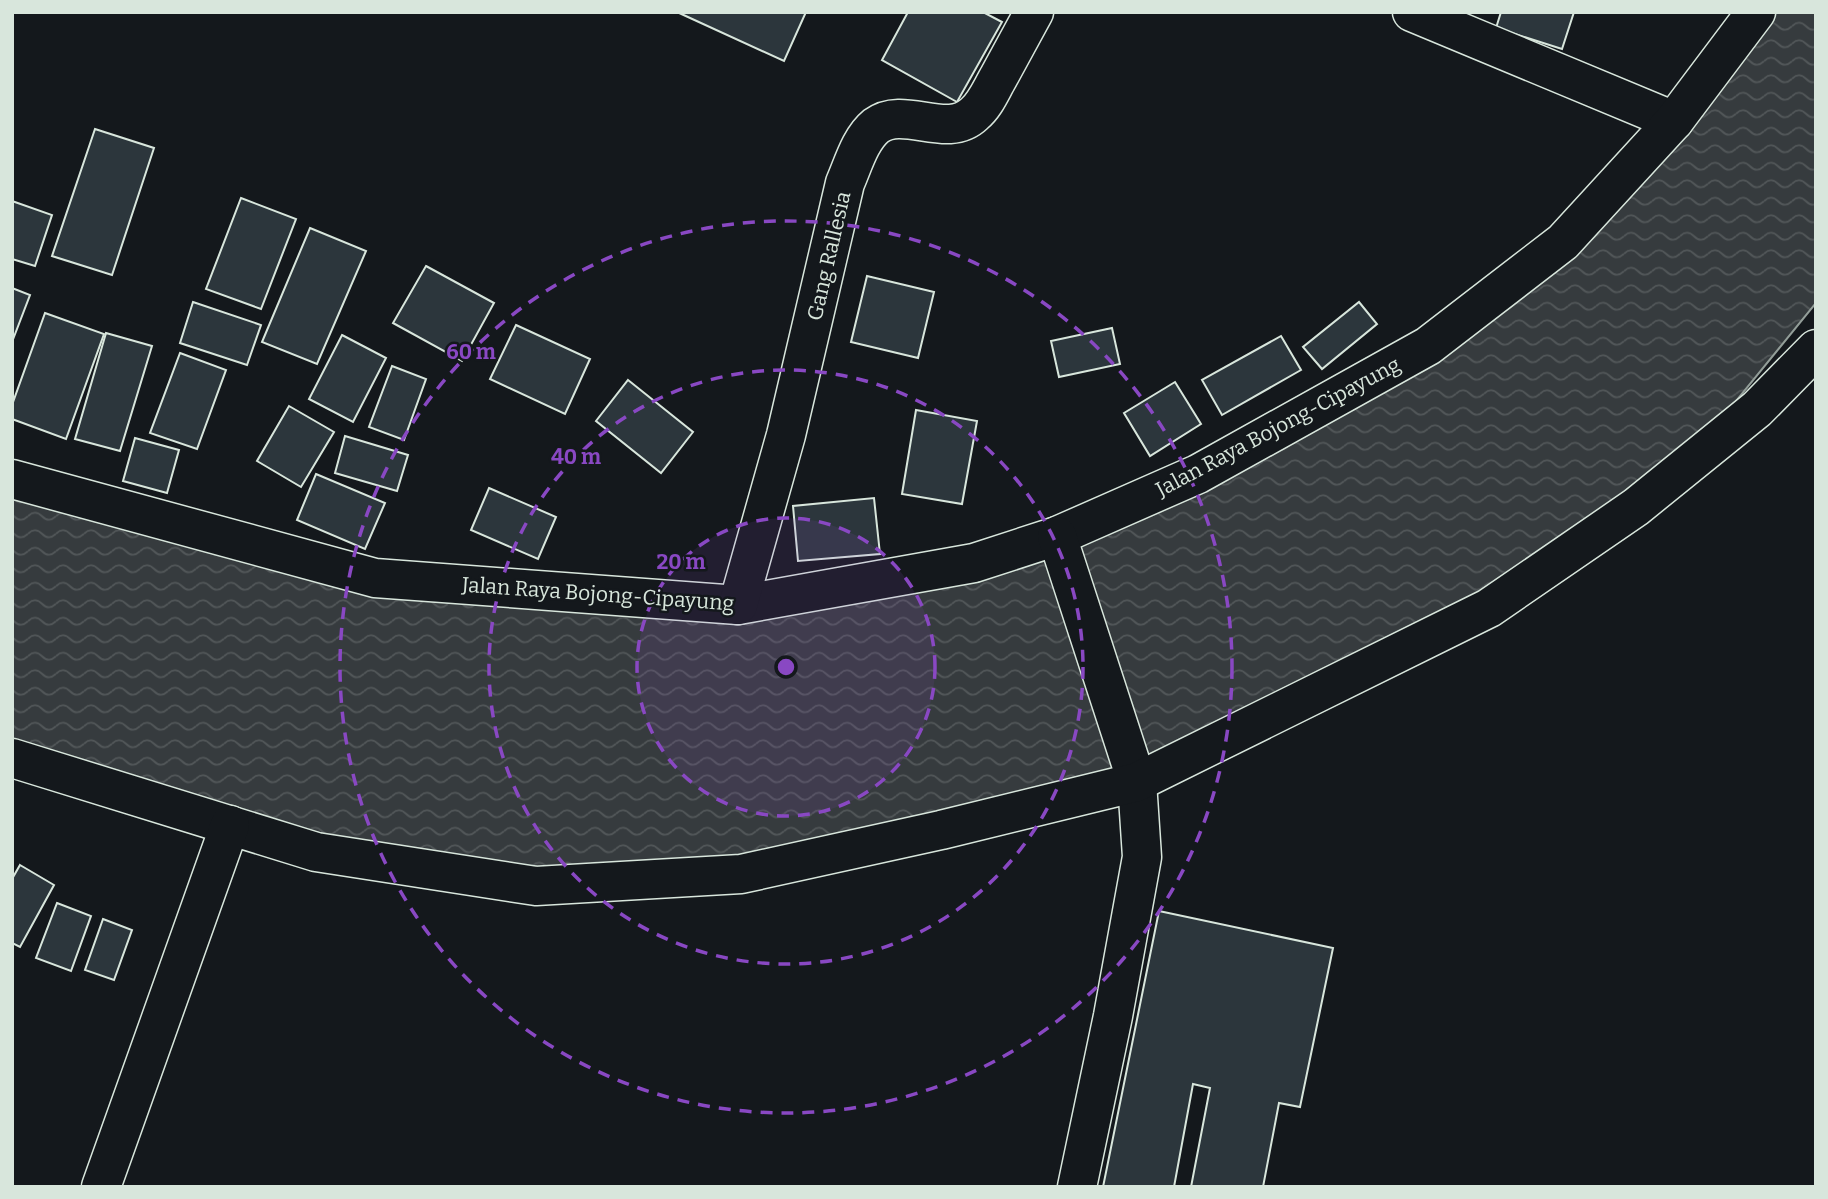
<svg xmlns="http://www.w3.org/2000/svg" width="1828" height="1199" font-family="Bitter,serif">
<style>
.water{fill:url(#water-waves);stroke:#939e99;stroke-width:2}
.building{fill:#2c363c;stroke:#d8e6dc;stroke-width:2}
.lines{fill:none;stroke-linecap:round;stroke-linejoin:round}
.minor-casing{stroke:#d8e6dc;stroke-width:41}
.minor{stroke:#14181c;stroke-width:38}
.ring{fill:none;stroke:#8948c3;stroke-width:3.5;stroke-dasharray:12 9}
.labels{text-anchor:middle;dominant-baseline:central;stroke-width:5;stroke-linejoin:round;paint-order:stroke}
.street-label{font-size:21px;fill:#d8e6dc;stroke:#14181c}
.centre{fill:#8948c3;stroke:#14181c;stroke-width:3.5}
.ring-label{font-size:21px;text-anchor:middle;font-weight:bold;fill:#8948c3;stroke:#14181c;stroke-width:5;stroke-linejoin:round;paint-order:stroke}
</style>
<defs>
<pattern id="water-waves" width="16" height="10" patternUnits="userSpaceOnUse" patternTransform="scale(1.75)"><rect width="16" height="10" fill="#363b3e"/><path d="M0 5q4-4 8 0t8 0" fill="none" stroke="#525759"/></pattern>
</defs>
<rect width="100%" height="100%" fill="#14181c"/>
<!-- water -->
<path class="water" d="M1756 12H1816V303L1697 449 1434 629 1137 782 941 830 536 886 12 758V479L375 578 738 605 974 563 1198 474 1563 242Z"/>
<!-- building -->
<g class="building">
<path d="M677 12H806L784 61Z"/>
<path d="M908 12H983L1002 22 957 102 882 60Z"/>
<path d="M1501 12H1574L1562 49 1496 28Z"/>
<path d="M95 129 154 148 112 275 52 256Z"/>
<path d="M241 198 296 219 261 309 206 289Z"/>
<path d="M12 201 52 215 35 266 12 259Z"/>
<path d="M310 228 366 251 317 364 262 342Z"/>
<path d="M426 266 494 303 462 361 393 323Z"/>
<path d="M867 276 934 292 918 358 851 342Z"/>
<path d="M12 288 30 295 12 342Z"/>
<path d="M193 302 261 325 247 365 180 343Z"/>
<path d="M1359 302 1377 324 1322 369 1303 347Z"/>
<path d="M45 313 104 334 66 439 12 419V405Z"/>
<path d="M516 325 590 359 565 414 490 379Z"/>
<path d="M1112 328 1120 364 1059 377 1051 341Z"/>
<path d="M106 333 152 346 120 451 75 439Z"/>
<path d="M342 335 386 358 353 422 309 399Z"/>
<path d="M1281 336 1301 370 1222 415 1202 380Z"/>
<path d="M180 353 226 370 197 449 150 433Z"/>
<path d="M392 366 426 379 404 440 369 427Z"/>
<path d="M628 380 693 432 661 473 596 421Z"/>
<path d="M1175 382 1201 424 1150 456 1124 413Z"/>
<path d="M289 406 334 432 301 487 257 461Z"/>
<path d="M916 410 977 421 962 504 902 494Z"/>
<path d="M345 436 408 455 397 491 335 473Z"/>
<path d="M135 438 179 450 167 493 123 481Z"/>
<path d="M316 474 385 503 365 549 297 520Z"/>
<path d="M489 488 556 517 538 559 471 530Z"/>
<path d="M874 498 880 554 798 561 793 506Z"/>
<path d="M20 865 54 885 20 947 12 943V879Z"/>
<path d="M57 903 91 916 71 971 36 958Z"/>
<path d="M1159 911 1333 948 1300 1107 1279 1103 1263 1187H1191L1210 1088 1193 1084 1174 1187H1103Z"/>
<path d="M103 919 132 930 114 980 85 970Z"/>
</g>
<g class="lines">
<defs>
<g id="minor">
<path d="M1412 12 1674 121"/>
<path d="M12 479 375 578 738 605 974 563 1057 536 1198 474 1428 346 1563 242 1674 121 1756 12"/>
<path d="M1057 536 1137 782 1142 857 1113 1016 1077 1187"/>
<path d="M738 605 786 435 845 183C853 165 860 139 876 126 904 105 947 140 974 114 985 105 991 90 998 78 1010 56 1022 34 1034 12"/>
<path d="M12 758 316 852 536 886 741 874 941 830 1137 782 1489 608 1636 507 1757 409 1816 349"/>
<path d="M101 1187 230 825"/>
</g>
</defs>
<!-- minor casing -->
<use href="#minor" class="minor-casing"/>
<!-- minor -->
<use href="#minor" class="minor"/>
</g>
<!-- distance rings -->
<circle cx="786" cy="667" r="149" fill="#8948c3" fill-opacity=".12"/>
<g class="ring">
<circle cx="786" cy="667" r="149"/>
<circle cx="786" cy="667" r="297"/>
<circle cx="786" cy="667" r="446"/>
</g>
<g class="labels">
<!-- street labels -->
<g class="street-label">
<text transform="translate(829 256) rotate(-77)">Gang Rallesia</text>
<text transform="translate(1278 427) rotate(-28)">Jalan Raya Bojong-Cipayung</text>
<text transform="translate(598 594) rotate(4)">Jalan Raya Bojong-Cipayung</text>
</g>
</g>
<circle cx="786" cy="667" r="10" class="centre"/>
<g class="ring-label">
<text x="471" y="359">60 m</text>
<text x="576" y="464">40 m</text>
<text x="681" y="569">20 m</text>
</g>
<!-- border -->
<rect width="1828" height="1199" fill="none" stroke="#d8e6dc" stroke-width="28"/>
</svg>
